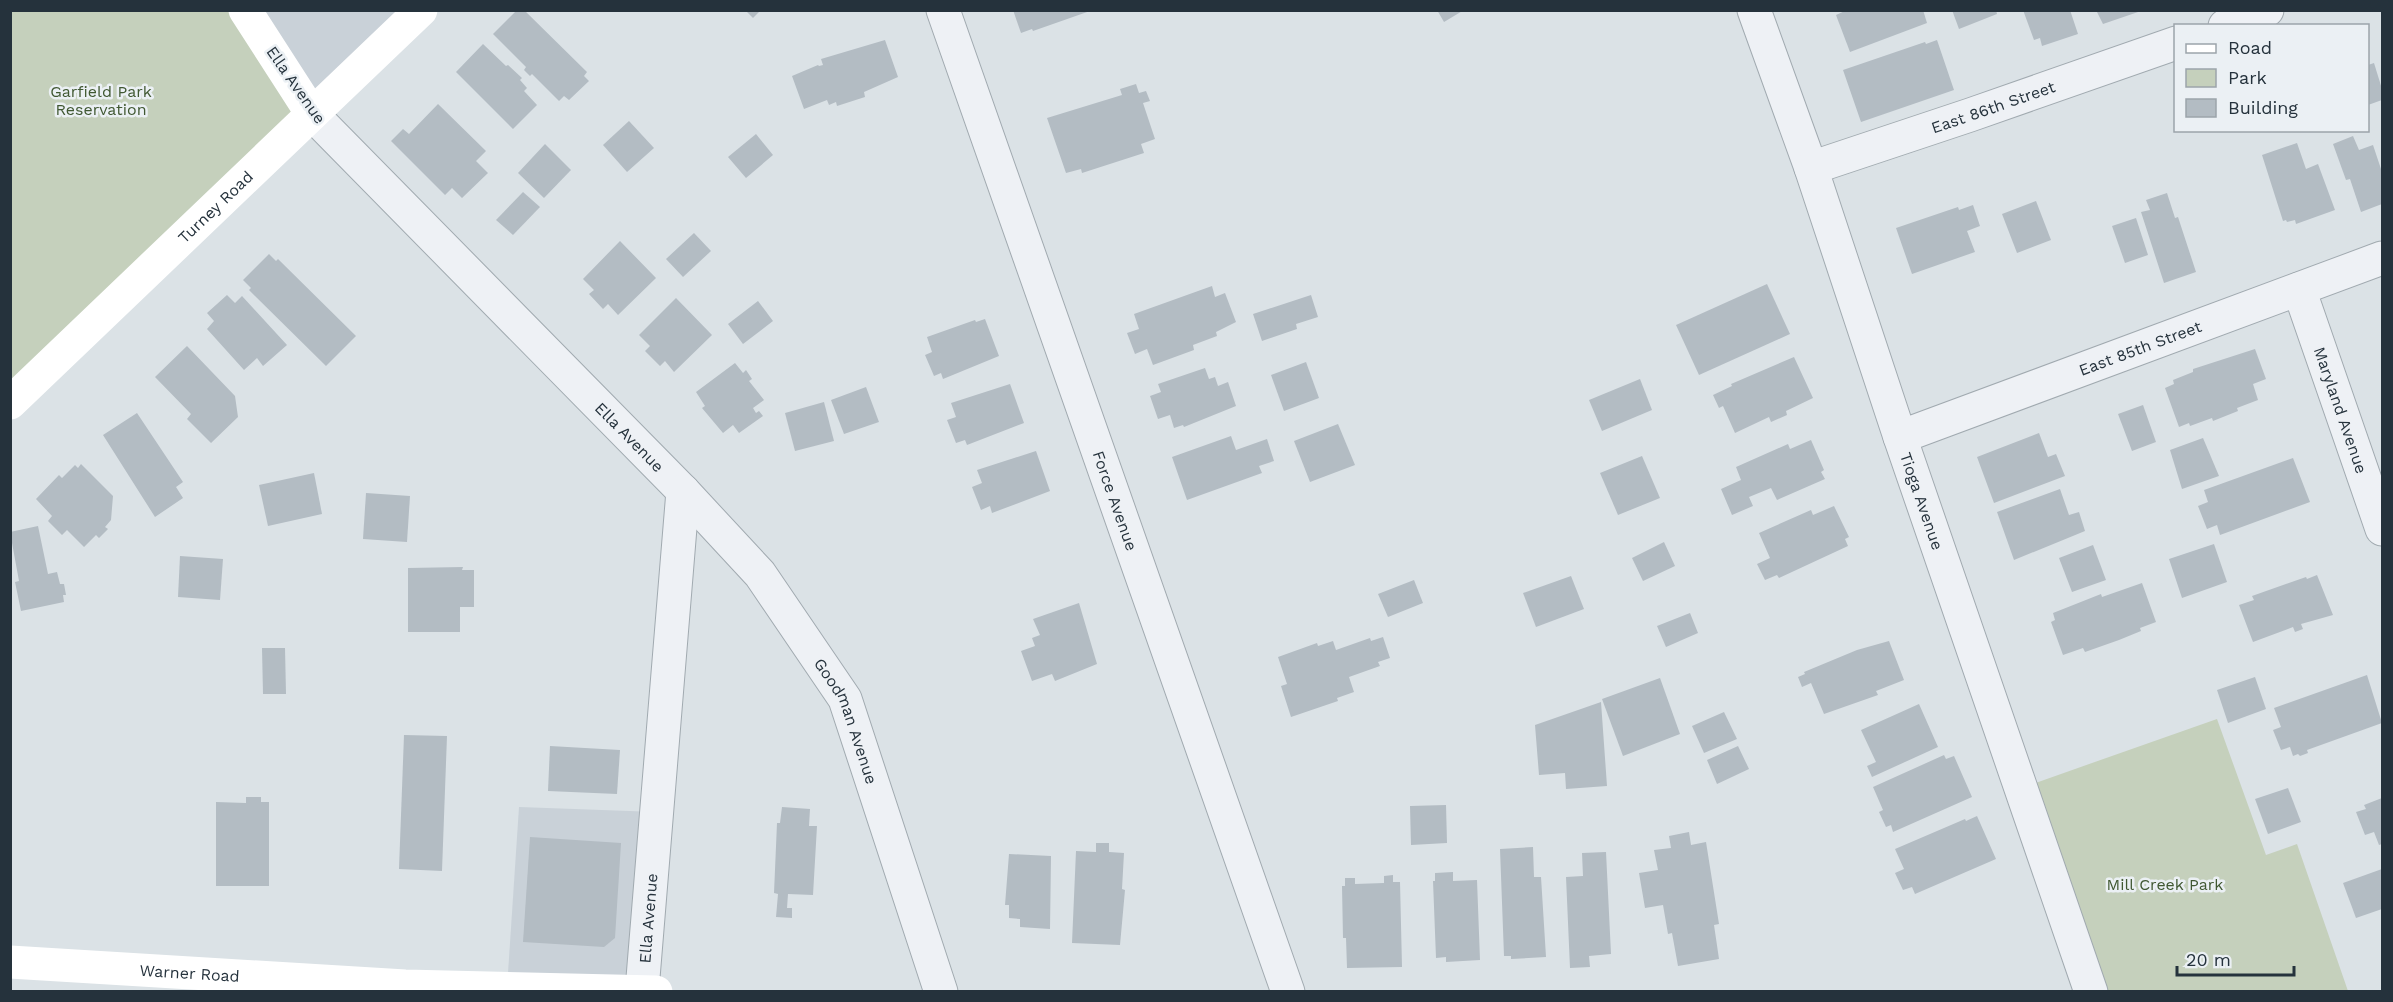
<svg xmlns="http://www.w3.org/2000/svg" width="2393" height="1002" font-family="'Work Sans',sans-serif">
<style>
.built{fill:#c9d1d8}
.green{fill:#c5d0bc}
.building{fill:#b3bcc3}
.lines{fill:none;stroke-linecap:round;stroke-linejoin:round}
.street-casing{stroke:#a1aab0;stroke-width:35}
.street{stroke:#eef1f5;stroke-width:33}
.secondary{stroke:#fff;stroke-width:33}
.labels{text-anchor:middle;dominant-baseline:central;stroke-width:5;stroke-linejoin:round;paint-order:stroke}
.street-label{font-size:16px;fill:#25323c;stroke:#ebf0f4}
.park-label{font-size:16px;fill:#405832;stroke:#ebf0f4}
</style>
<rect width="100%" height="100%" fill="#dbe2e6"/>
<!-- built -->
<g class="built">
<path d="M245 11H421L312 114Z"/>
<path d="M519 807 657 812 642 990 507 988Z"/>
</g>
<!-- green -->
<g class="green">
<path d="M11 11H245L312 114 11 403Z"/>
<path d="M2217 719 2266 855 2297 844 2348 991H2091L2021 788Z"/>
</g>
<!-- building -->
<g class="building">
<path d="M517 10H524L587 72 584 76 589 81 569 100 564 96 559 101 532 74 530 76 524 70 526 67 493 34Z"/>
<path d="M745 10H761L753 18Z"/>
<path d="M1013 10H1090V11L1033 31 1032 29 1021 33Z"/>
<path d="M1437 10H1464L1444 22Z"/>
<path d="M1847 10H1923L1927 23 1850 52 1836 15Z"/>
<path d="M1952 10H1996L1997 14 1959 29Z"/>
<path d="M2023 10H2070L2078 34 2042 46 2040 38 2034 40Z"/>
<path d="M2096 10H2141V11L2103 24Z"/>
<path d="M885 40 898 77 864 92 865 97 837 106 836 102 829 105 827 100 804 109 792 76 818 65 819 66 823 65 821 59Z"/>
<path d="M1937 40 1954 90 1861 122 1843 70 1925 42 1926 44Z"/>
<path d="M483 44 506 66 508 65 522 78 520 80 527 88 524 91 537 105 513 129 456 72Z"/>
<path d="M2374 63 2382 89V100L2368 105V65Z"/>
<path d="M1136 84 1139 93 1146 91 1150 101 1143 103 1155 139 1141 144 1144 153 1082 173 1081 169 1066 173 1047 118 1122 95 1120 89Z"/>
<path d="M438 104 486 151 476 161 488 173 462 198 452 188 445 195 391 141 403 129 409 134Z"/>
<path d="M629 121 654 148 627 172 603 145Z"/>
<path d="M756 134 773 155 746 178 728 157Z"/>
<path d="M2353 136 2359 150 2373 145 2382 172V204L2361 212 2350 179 2346 180 2333 144Z"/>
<path d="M2297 143 2306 169 2318 164 2335 210 2296 224 2295 220 2287 222 2286 220 2283 221 2262 155Z"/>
<path d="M545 144 571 170 544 198 518 173Z"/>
<path d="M523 192 540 207 513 235 496 220Z"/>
<path d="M2167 193 2175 218 2178 217 2196 272 2164 283 2141 212 2150 210 2146 200Z"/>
<path d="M2036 201 2051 240 2017 253 2002 214Z"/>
<path d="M1973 205 1980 226 1967 231 1975 252 1912 274 1896 228 1958 207 1959 210Z"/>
<path d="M2136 218 2148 255 2125 263 2112 226Z"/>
<path d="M694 233 711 251 683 277 666 259Z"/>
<path d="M620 241 656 278 618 315 608 304 603 309 589 294 594 290 583 279Z"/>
<path d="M269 254 276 261 278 259 356 336 326 366 249 290 251 288 243 280Z"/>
<path d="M1767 284 1790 334 1699 375 1676 325Z"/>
<path d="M1212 286 1215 297 1225 293 1236 322 1216 332 1217 336 1193 345 1194 350 1153 365 1147 349 1135 354 1127 333 1139 329 1134 314Z"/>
<path d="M227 295 235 303 242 296 287 345 263 366 257 358 244 370 207 329 214 321 207 313Z"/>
<path d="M1311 295 1318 317 1296 324 1297 329 1262 341 1253 314Z"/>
<path d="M676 298 712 335 674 372 665 361 660 366 645 351 650 346 639 335Z"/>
<path d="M758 301 773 321 743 344 728 324Z"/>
<path d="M985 319 999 356 943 379 941 373 934 376 925 355 932 352 927 337 975 320 976 322Z"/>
<path d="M187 346 235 396 238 417 211 443 187 419 191 414 155 377Z"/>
<path d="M2255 349 2266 379 2253 384 2258 400 2237 408 2238 411 2213 421 2212 418 2190 426 2189 423 2179 427 2165 388 2174 384 2173 380 2193 372V369Z"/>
<path d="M1794 357 1813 398 1786 411 1787 415 1771 422 1769 417 1735 433 1723 406 1719 408 1713 395 1732 386 1731 384Z"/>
<path d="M1306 362 1319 398 1284 411 1271 375Z"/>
<path d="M735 363 743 373 746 370 752 379 749 381 764 400 753 408 756 413 759 411 763 416 739 433 733 425 723 433 702 408 705 406 696 392Z"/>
<path d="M1205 368 1209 379 1215 377 1218 386 1228 382 1236 406 1184 427 1183 425 1174 428 1170 415 1158 419 1150 396 1161 392 1158 384Z"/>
<path d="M1640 379 1652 410 1602 431 1589 400Z"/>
<path d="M1010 384 1024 423 967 445 965 440 956 443 947 420 956 417 951 403Z"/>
<path d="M866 387 879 422 844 434 831 400Z"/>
<path d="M824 402 834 441 795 451 785 413Z"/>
<path d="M2143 405 2156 442 2132 451 2118 414Z"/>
<path d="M137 413 183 482 176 487 183 498 155 517 103 435Z"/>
<path d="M1338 424 1355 465 1310 482 1294 441Z"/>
<path d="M2039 433 2048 457 2056 454 2065 476 1994 503 1977 457Z"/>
<path d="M1231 436 1236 450 1267 439 1274 461 1259 466 1262 473 1187 500 1172 457Z"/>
<path d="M2203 438 2219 476 2182 489 2170 450Z"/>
<path d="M1811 440 1824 470 1821 472 1825 479 1777 500 1771 488 1749 497 1753 506 1732 515 1721 489 1741 480 1736 467 1788 444 1790 449Z"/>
<path d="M1036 451 1050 491 992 513 990 506 981 510 972 487 982 483 977 470Z"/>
<path d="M1642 456 1660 498 1618 515 1600 473Z"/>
<path d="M2293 458 2310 502 2220 535 2217 525 2207 529 2198 506 2208 502 2204 490Z"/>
<path d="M81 464 113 496 111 520 105 527 108 529 99 538 96 535 84 547 67 530 62 535 48 521 52 516 36 499 59 475 62 478 75 465 78 468Z"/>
<path d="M314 473 322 514 268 526 259 485Z"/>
<path d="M2060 489 2069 515 2079 512 2085 531 2014 560 1997 512Z"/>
<path d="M366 493 410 496 407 542 363 539Z"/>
<path d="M1834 506 1849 537 1845 539 1848 546 1779 578 1777 575 1765 580 1757 564 1770 558 1759 533 1811 510 1813 515Z"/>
<path d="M38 526 48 574 57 572 60 584H64L66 595H63L64 602 21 611 15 582 19 581 10 532Z"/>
<path d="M1664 542 1675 566 1643 581 1632 558Z"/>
<path d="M2214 544 2227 582 2182 598 2169 559Z"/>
<path d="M2093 545 2106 580 2072 592 2059 558Z"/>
<path d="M180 556 223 559 220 600 178 597Z"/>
<path d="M463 567 462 570H474V607H460V632H408V568Z"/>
<path d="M2317 575 2333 615 2301 624 2303 629 2295 632 2293 627 2253 642 2239 605 2254 600 2252 596 2306 577 2307 579Z"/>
<path d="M1571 576 1584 609 1536 627 1523 593Z"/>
<path d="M1414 580 1423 603 1388 617 1378 594Z"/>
<path d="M2142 583 2156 622 2140 628 2141 631 2119 640 2085 652 2083 648 2063 655 2051 622 2055 620 2053 613 2101 594 2102 597Z"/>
<path d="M1079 603 1097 664 1055 681 1052 674 1032 681 1021 651 1035 646 1032 638 1040 635 1033 619Z"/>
<path d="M1690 613 1698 633 1666 647 1657 626Z"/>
<path d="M1383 637 1390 658 1378 662 1380 666 1349 677 1354 692 1337 698 1338 701 1291 717 1281 686 1287 684 1278 657 1317 643 1318 646 1333 641 1336 650 1370 638 1371 641Z"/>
<path d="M1889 641 1904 680 1876 691 1878 695 1824 714 1811 683 1802 687 1798 677 1805 674 1804 672 1857 650Z"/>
<path d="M262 648H285L286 694H263Z"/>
<path d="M2367 675 2382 723 2307 750 2308 753 2300 756 2298 754 2293 756 2290 747 2281 750 2273 730 2281 727 2274 708Z"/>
<path d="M2255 677 2266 709 2228 723 2217 690Z"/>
<path d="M1660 678 1680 734 1623 756 1602 699Z"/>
<path d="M1601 702 1607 786 1566 789 1565 773 1539 775 1535 725Z"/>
<path d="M1919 704 1938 747 1872 777 1867 766 1876 762 1861 730Z"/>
<path d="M1724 712 1737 739 1704 753 1692 726Z"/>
<path d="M404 735 447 736 442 871 399 869Z"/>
<path d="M550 746 620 750 617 794 548 791Z"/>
<path d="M1738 746 1749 769 1717 784 1707 760Z"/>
<path d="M1944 755 1946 759 1954 756 1972 797 1893 832 1891 825 1886 827 1879 812 1883 810 1873 787Z"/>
<path d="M2288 788 2301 822 2268 834 2255 799Z"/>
<path d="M246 797H261V802H269V886H216V802L246 803Z"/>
<path d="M2382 798V844L2379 845 2374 832 2365 835 2356 812 2366 809 2364 805Z"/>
<path d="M1446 805 1447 843 1411 845 1410 806Z"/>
<path d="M782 807 810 809 809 826H817L813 895 788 894 787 908H792V918L776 917 778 894 774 893 777 823H780Z"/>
<path d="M1977 816 1996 859 1915 894 1912 887 1903 890 1895 873 1904 869 1895 849 1965 819 1966 821Z"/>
<path d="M1689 832 1691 845 1706 842 1719 924 1714 925 1719 959 1678 966 1672 933 1668 934 1663 905 1645 908 1639 873 1658 870 1654 850 1671 848 1669 836Z"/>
<path d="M530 837 621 843 615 938 604 947 523 942Z"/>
<path d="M1096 843H1109V852L1124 853 1122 889 1125 890 1120 945 1072 943 1076 851 1096 852Z"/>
<path d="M1533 847 1534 877H1541L1546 957 1511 959V956H1504L1500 849Z"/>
<path d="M1606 852 1611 954 1589 956 1590 967 1570 968 1566 877 1583 876 1582 853Z"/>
<path d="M1009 854 1051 856 1050 929 1020 927V919L1009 918V905H1005Z"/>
<path d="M2382 869V909L2356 918 2343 883Z"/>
<path d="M1453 872V881L1477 880 1480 960 1446 962V957L1436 958 1433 881H1435V873Z"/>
<path d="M1393 875V882H1400L1402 967 1347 968 1346 938H1343L1342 886H1345V878H1355V884L1384 883V876Z"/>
</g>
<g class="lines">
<defs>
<g id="street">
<path id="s1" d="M943 10 1288 992"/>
<path id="s2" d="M1754 10 1811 168 1900 437 2091 992"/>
<path d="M2225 26 2267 10"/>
<path id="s3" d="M312 114 683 491 760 574 845 699 941 992"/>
<path id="s4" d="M1811 168 1970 115 2176 43"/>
<path id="s5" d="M2299 289 2382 529"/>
<path id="s6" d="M1900 437 2382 258"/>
<path id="s7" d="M642 990 683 491"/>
</g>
</defs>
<!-- street casing -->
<use href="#street" class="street-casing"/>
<!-- street -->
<use href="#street" class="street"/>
<!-- secondary -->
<g class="secondary">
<path d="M245 10 312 114"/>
<path id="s8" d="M10 403 421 10"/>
<path id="s9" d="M10 962 405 986 656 992"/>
</g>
</g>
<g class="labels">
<!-- street labels -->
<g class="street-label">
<text transform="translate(296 85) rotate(55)">Ella Avenue</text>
<text stroke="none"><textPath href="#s4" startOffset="192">East 86th Street</textPath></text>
<text stroke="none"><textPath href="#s8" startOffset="284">Turney Road</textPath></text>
<text stroke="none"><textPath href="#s6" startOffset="256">East 85th Street</textPath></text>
<text stroke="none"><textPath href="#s5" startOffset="128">Maryland Avenue</textPath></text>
<text stroke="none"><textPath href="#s3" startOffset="453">Ella Avenue</textPath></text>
<text stroke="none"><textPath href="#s1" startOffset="520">Force Avenue</textPath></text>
<text stroke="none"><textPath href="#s2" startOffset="519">Tioga Avenue</textPath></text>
<text stroke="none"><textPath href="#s3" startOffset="814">Goodman Avenue</textPath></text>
<text stroke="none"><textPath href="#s7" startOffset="72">Ella Avenue</textPath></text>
<text stroke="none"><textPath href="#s9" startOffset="180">Warner Road</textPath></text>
</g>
<!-- park labels -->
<g class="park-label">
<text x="101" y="91">Garfield Park<tspan x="101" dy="18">Reservation</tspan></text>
<text x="2165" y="884">Mill Creek Park</text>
</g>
</g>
<!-- border -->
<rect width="2393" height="1002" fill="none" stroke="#25323c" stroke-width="24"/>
<!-- legend -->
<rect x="2174" y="24" width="195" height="108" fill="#ebf0f4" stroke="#9ca4aa" stroke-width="1.5"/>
<rect x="2186" y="44" width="30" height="9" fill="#ffffff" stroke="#9ca4aa" stroke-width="1.5"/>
<text x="2228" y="54" font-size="18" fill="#25323c">Road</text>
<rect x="2186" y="69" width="30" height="18" fill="#c5d0bc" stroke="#9ca4aa" stroke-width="1.5"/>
<text x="2228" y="84" font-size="18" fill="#25323c">Park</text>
<rect x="2186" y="99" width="30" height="18" fill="#b3bcc3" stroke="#9ca4aa" stroke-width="1.5"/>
<text x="2228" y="114" font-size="18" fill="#25323c">Building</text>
<!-- scale -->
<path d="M2177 966v9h117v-9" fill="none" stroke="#25323c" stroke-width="3"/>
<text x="2186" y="966" font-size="18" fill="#25323c" stroke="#ebf0f4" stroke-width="4.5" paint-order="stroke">20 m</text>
</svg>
